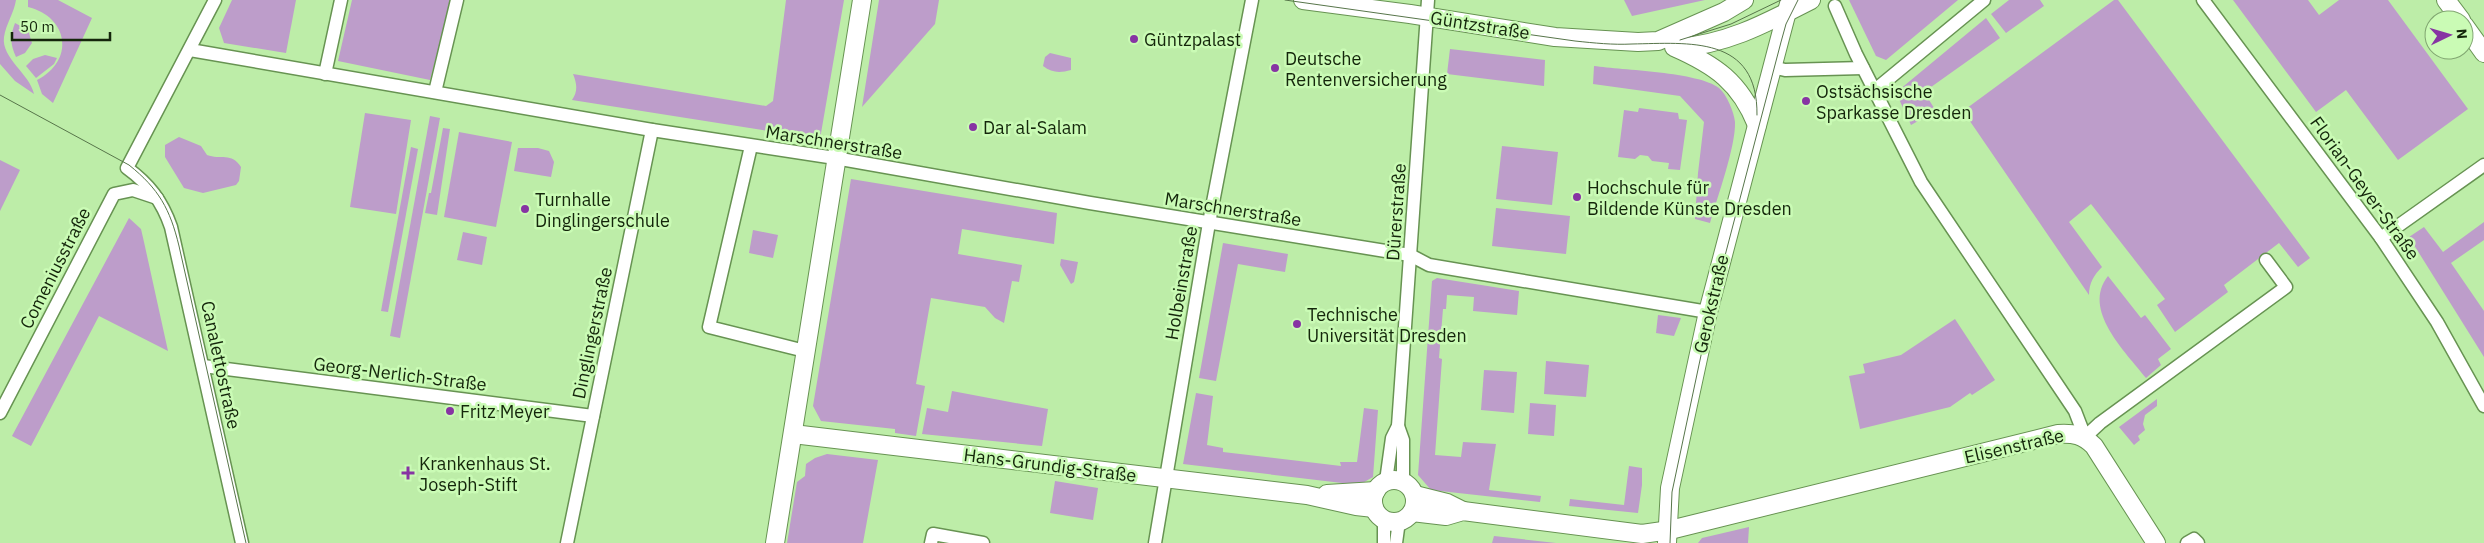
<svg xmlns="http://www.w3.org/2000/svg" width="2484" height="543" font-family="'IBM Plex Sans',sans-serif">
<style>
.green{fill:#bd9dca}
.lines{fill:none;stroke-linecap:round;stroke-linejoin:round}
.street-casing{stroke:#679352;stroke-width:15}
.secondary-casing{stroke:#679352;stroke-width:20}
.street{stroke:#fff;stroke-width:12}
.secondary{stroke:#fff;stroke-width:18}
.tram{stroke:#57754a;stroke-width:1}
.poi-dot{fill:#8734a3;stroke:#cafbb5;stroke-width:2}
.labels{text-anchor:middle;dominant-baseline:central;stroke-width:5;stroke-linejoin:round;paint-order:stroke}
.street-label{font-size:18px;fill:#14260b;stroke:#cafbb5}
.poi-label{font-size:18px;fill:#14260b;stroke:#cafbb5;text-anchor:start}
</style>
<rect width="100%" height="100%" fill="#bdeda8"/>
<!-- green -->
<g class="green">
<path d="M0 0H16C14 13 6 24 4 37 1 58 30 74 34 94L15 81 0 64Z"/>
<path d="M28 0H58L92 18 53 103 42 94 37 80C75 61 69 17 28 7Z"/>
<path d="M232 0H296L286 53 224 43 219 28Z"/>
<path d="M352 0H451L430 80 338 61Z"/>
<path d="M786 0H844L820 139 572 100C578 91 577 84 573 74L766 106 773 101Z"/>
<path d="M879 0H939L935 24 862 107Z"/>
<path d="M1624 0H1705L1632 16Z"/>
<path d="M1849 0H1958L1886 60 1876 56Z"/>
<path d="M2009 0H2040L2044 6 2006 33 1991 14Z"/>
<path d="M2114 0H2118L2310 258 2298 267 2279 243 2224 285 2228 292 2175 332 2157 305 2165 299 2091 204 2069 222 2102 267C2094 275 2089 283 2089 295L1963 111Z"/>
<path d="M2233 0H2308L2319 15 2339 0H2388L2468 109 2398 160 2346 90 2316 112Z"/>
<path d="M1986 18 2000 38 1924 92 1936 111 1911 125 1898 97 1899 90Z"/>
<path d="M15 23 28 30 32 43 25 53 16 57C10 44 10 36 15 23Z"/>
<path d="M1450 49 1545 60 1544 86 1447 74Z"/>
<path d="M1050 53 1071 58V70C1060 73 1052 73 1043 66L1045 57Z"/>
<path d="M45 55 57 58 54 64 36 78 26 66 33 59Z"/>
<path d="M1594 66C1622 70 1699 72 1719 88 1727 95 1734 112 1735 122 1736 146 1717 198 1710 223L1695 219 1698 173 1704 122 1680 96 1593 84Z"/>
<path d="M1639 108 1678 113 1679 119 1687 120 1680 170 1668 169 1669 163 1652 161 1648 156 1640 155 1635 159 1618 157 1624 110 1638 112Z"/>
<path d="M365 113 411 120 396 214 350 207Z"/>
<path d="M430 116 440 118 400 338 390 336Z"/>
<path d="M443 128 450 129 437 215 425 213 429 193H431Z"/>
<path d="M459 132 512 142 496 227 444 217Z"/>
<path d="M179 137 201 146 207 155C220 160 232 152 241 167L239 181 236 185 203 193 184 188 165 157V145Z"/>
<path d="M1502 146 1558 152 1552 205 1496 199Z"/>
<path d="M411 147 418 149 388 312 381 311Z"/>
<path d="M518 148H538L549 151 554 162 551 177 514 171Z"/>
<path d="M0 160 20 170 0 211Z"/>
<path d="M851 179 1057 213 1054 244 962 229 958 254 1022 265 1019 282 1012 281 1004 323 995 318 985 307 931 298 916 384 925 386 916 436 895 433V429L821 421 813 406Z"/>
<path d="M1496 208 1570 216 1566 254 1492 246Z"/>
<path d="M129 218 141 229 144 242 168 351 99 316 31 446 12 436Z"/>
<path d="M2484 222V240L2451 263 2484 311V357L2409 237 2424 227 2443 252Z"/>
<path d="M753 230 778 235 773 258 749 253Z"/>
<path d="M463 232 487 237 482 265 457 260Z"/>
<path d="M1223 243 1288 254 1285 272 1238 264 1216 381 1199 378Z"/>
<path d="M1061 259 1078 262 1074 282 1071 284 1060 265Z"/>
<path d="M2108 276 2141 318 2145 315 2171 349 2158 359 2161 365 2146 378C2126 352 2081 310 2108 276Z"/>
<path d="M1437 278 1519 291 1517 315 1473 311 1474 297 1447 295 1446 309H1443L1439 358 1442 359 1435 455 1461 457 1463 442 1496 444 1489 490 1541 496 1540 502 1431 490 1418 475 1432 281Z"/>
<path d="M1658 315 1681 318 1674 336 1656 333Z"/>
<path d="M1955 319 1995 380 1972 395 1970 393 1950 407 1860 429 1849 376 1865 373 1863 364 1901 355Z"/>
<path d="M1546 361 1589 365 1586 397 1544 394Z"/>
<path d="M1484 370 1517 372 1514 413 1481 410Z"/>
<path d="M952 391 1048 409 1042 446 922 434 927 408 948 412Z"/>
<path d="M1196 393 1213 396 1207 445 1223 448V452L1341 466 1340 462H1357L1364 408 1378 410 1373 477 1359 485 1183 464Z"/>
<path d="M2157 399V406L2145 415 2143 424 2145 430 2138 436 2140 440 2134 445 2119 427Z"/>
<path d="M1530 403 1556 405 1554 436 1528 434Z"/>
<path d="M827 454 878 460 863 543H787L797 482 805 476 806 464 815 458Z"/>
<path d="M1629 466 1642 468V485L1638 513 1569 506 1570 499 1624 505Z"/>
<path d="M1055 481 1098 488 1093 520 1050 513Z"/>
<path d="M1749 527 1748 543H1698L1702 538Z"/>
<path d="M1494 536 1556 543H1492Z"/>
</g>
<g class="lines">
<defs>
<g id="street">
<path d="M215 0 127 168C149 184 162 201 171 227L242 543"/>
<path d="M2203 0 2381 238 2437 322 2484 406"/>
<path d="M1835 6 1856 54 1921 182 2075 411 2085 437 2100 423 2286 287 2266 260"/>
<path d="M190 50 652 130 835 158 1090 203 1410 255 1429 265 1708 312"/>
<path d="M1772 67 1785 70 1863 68"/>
<path d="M325 74 341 0"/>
<path d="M1875 90 1984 0"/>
<path d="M435 92 457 0"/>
<path d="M751 146 709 327 805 351"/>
<path d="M2381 238 2484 165"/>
<path d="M203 366 593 416"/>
<path d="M0 413 114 194 133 190 157 198"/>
<path d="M1398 426 1403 440V481"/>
<path d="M1386 481 1392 438 1398 426 1428 0"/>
<path d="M567 543 652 130"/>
<path d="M931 543 933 534 983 543"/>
<path d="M1155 543 1209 223 1252 0"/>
<path d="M1384 543V519"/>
<path d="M1396 543 1399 521"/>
<path d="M2187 543 2194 539 2198 543"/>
</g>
<g id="secondary">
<path d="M1303 0 1410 14 1555 37 1638 42 1658 41 1724 12 1744 0"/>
<path d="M2446 0 2461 20"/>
<path d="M2464 25 2484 53"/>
<path d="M1674 47C1715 65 1740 82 1757 125"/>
<path d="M1677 48C1728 44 1766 23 1811 0"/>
<path d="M793 434 1307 495 1356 506 1374 508"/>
<circle cx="1394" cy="501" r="21"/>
<path d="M1327 494 1376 491"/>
<path d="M1415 495 1447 503 1463 511"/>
<path d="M1412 512 1446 516 1463 511 1642 534 1670 530 2058 434C2074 433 2083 435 2094 446L2156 543"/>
<path d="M775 543 862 0"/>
<path d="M1667 543 1670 488 1708 312 1790 0"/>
</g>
</defs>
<!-- street casing -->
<use href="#street" class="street-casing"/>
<!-- secondary casing -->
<use href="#secondary" class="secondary-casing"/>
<!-- street -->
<use href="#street" class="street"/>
<!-- secondary -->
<use href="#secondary" class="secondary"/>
<!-- tram -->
<g class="tram">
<path d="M1285 0 1575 41C1594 43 1613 45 1632 44 1689 43 1758 35 1757 115"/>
<path d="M1680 40 1731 24 1781 0"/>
<path d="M0 95 129 165C159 189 170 209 179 246L246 543"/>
<path d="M1670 543 1672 492 1710 313 1781 42 1786 24 1798 0"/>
</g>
</g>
<!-- markers -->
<g class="poi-dot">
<circle cx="1134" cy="39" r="5"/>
<circle cx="1275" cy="68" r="5"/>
<circle cx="1806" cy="101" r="5"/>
<circle cx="973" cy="127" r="5"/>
<circle cx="1577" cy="197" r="5"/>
<circle cx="525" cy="209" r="5"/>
<circle cx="1297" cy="324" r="5"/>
<circle cx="450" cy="411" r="5"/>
<path d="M405.5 465.5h5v5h5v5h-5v5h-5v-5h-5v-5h5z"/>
</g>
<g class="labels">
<!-- street labels -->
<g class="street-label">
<text transform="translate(1480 25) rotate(9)">Güntzstraße</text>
<text transform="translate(834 142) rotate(9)">Marschnerstraße</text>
<text transform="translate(2365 188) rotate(54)">Florian-Geyer-Straße</text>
<text transform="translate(1233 209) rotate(9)">Marschnerstraße</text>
<text transform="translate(1396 212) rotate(-86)">Dürerstraße</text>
<text transform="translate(55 268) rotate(-63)">Comeniusstraße</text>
<text transform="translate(1181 283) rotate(-80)">Holbeinstraße</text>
<text transform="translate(1711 304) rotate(-77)">Gerokstraße</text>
<text transform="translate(592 333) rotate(-78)">Dinglingerstraße</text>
<text transform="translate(221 365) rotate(78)">Canalettostraße</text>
<text transform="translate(400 374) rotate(7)">Georg-Nerlich-Straße</text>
<text transform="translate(2014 446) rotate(-13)">Elisenstraße</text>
<text transform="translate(1050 465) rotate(7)">Hans-Grundig-Straße</text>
</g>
<!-- poi labels -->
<g class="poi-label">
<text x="1144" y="39">Güntzpalast</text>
<text x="1285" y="58">Deutsche<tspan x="1285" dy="21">Rentenversicherung</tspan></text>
<text x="1816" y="91">Ostsächsische<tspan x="1816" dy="21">Sparkasse Dresden</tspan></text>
<text x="983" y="127">Dar al-Salam</text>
<text x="1587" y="187">Hochschule für<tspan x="1587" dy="21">Bildende Künste Dresden</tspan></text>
<text x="535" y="199">Turnhalle<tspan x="535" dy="21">Dinglingerschule</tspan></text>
<text x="1307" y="314">Technische<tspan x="1307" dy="21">Universität Dresden</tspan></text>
<text x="460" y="411">Fritz Meyer</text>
<text x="419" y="463">Krankenhaus St.<tspan x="419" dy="21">Joseph-Stift</tspan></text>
</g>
</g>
<!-- north arrow -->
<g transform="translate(2449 35) rotate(85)"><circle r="24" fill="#cafbb5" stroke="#81a671"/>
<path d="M0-4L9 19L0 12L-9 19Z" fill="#8734a3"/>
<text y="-8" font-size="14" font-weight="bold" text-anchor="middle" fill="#14260b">N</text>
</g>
<!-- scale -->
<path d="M12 32v8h98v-8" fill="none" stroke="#14260b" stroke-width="2.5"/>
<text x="20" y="32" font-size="15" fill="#14260b" stroke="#cafbb5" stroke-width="4" paint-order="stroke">50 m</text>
</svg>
